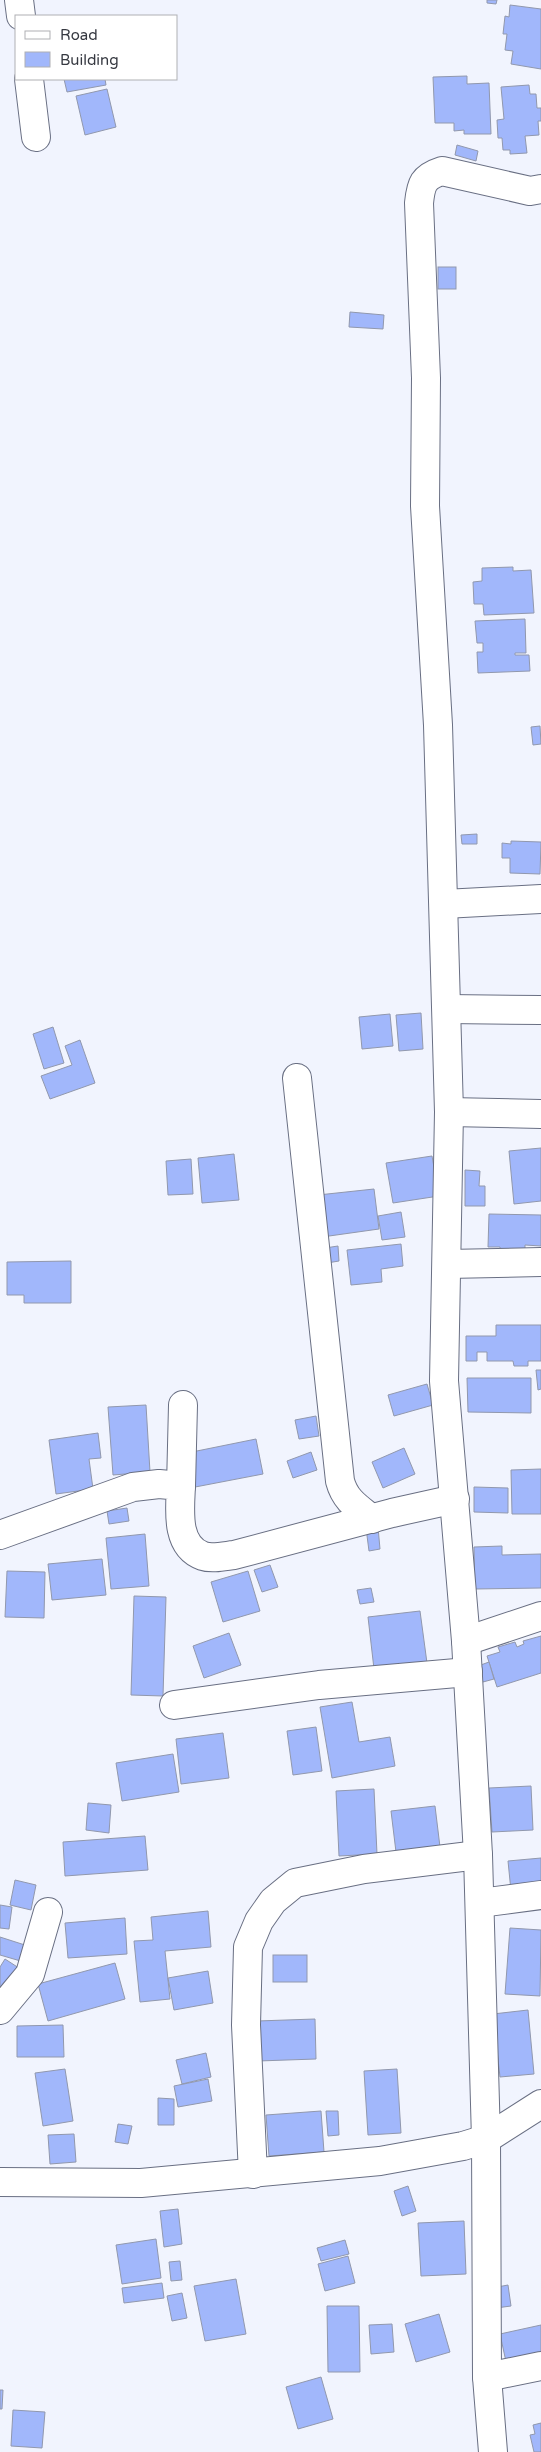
<svg xmlns="http://www.w3.org/2000/svg" width="541" height="2452" font-family="'Varela Round',sans-serif">
<style>
.building{fill:#a1b7fb;stroke:#9198ad}
.lines{fill:none;stroke-linecap:round;stroke-linejoin:round}
.minor-casing{stroke:#696f83;stroke-width:30}
.minor{stroke:#fff;stroke-width:28}
</style>
<rect width="100%" height="100%" fill="#f1f4fe"/>
<!-- building -->
<g class="building">
<path d="M487 0H497L496 4 487 3Z"/>
<path d="M510 5 541 9V69L511 64 513 51 505 50 507 34H503L505 16 509 17Z"/>
<path d="M467 76V84L489 83 491 134H464V130L454 131V123H435L433 77Z"/>
<path d="M64 79H105L106 85 67 92Z"/>
<path d="M529 85 530 94H536L537 108H541V121H538L539 135 525 136 527 153 510 154V150H503L502 138H498L497 120 504 119 501 87Z"/>
<path d="M107 89 116 127 85 135 76 96Z"/>
<path d="M457 145 478 151 476 161 455 155Z"/>
<rect x="438" y="267" width="18" height="22"/>
<path d="M350 312 384 315 383 329 349 327Z"/>
<path d="M513 567V571L531 570 534 613 484 615 483 604H474L473 582 482 581V568Z"/>
<path d="M525 619 526 653H515V655H529L530 671 478 673 477 652H483V643H477L475 621Z"/>
<path d="M540 726 541 744 533 745 531 727Z"/>
<path d="M477 834V844H462L461 835Z"/>
<path d="M511 841 541 842 540 874 510 873V858H502V843L511 844Z"/>
<path d="M421 1013 423 1049 399 1051 396 1015Z"/>
<path d="M390 1014 393 1046 362 1049 359 1017Z"/>
<path d="M53 1027 64 1063 44 1069 33 1034Z"/>
<path d="M80 1040 95 1083 50 1099 41 1076 72 1065 65 1046Z"/>
<path d="M541 1148V1201L514 1204 509 1151Z"/>
<path d="M234 1154 239 1200 202 1203 198 1158Z"/>
<path d="M432 1156 439 1196 393 1203 386 1163Z"/>
<path d="M191 1159 193 1194 168 1195 166 1161Z"/>
<path d="M465 1170 480 1171 479 1186H485V1206H465Z"/>
<path d="M374 1189 379 1229 322 1237 318 1195Z"/>
<path d="M401 1212 405 1237 382 1240 378 1216Z"/>
<path d="M489 1214 541 1215V1246L525 1245V1252L500 1251V1247H488Z"/>
<path d="M401 1244 403 1266 381 1269 382 1282 351 1285 347 1250Z"/>
<path d="M338 1246 339 1261 327 1263 325 1248Z"/>
<path d="M71 1261V1303H24V1295H7V1262Z"/>
<path d="M496 1325H541V1361H528V1366H514L513 1361H487V1352H477V1361H466V1336H496Z"/>
<path d="M536 1370H541V1389L538 1390Z"/>
<path d="M467 1378H531V1413L468 1412Z"/>
<path d="M427 1384 433 1405 394 1416 388 1395Z"/>
<path d="M146 1405 150 1472 113 1475 108 1407Z"/>
<path d="M316 1416 319 1436 299 1439 295 1420Z"/>
<path d="M98 1433 101 1458 89 1459 93 1489 56 1494 49 1440Z"/>
<path d="M256 1439 263 1474 190 1488 182 1454Z"/>
<path d="M404 1448 415 1474 383 1488 372 1462Z"/>
<path d="M311 1452 317 1470 293 1478 287 1461Z"/>
<path d="M541 1469V1514H512L511 1470Z"/>
<path d="M474 1487 508 1488V1513L474 1512Z"/>
<path d="M127 1508 129 1521 109 1524 107 1511Z"/>
<path d="M378 1527 380 1549 369 1551 366 1528Z"/>
<path d="M145 1534 149 1586 111 1589 106 1538Z"/>
<path d="M502 1546V1555L541 1554V1588L475 1589 474 1547Z"/>
<path d="M102 1559 106 1595 52 1600 48 1564Z"/>
<path d="M270 1565 278 1587 262 1592 254 1570Z"/>
<path d="M7 1571 45 1572 44 1618 5 1617Z"/>
<path d="M248 1571 260 1611 223 1622 211 1582Z"/>
<path d="M371 1588 374 1602 360 1604 357 1590Z"/>
<path d="M134 1596 166 1597 163 1696 131 1695Z"/>
<path d="M420 1611 427 1663 374 1669 368 1617Z"/>
<path d="M229 1633 241 1665 204 1678 193 1646Z"/>
<path d="M541 1636V1673L497 1687 487 1656 500 1652 498 1647 515 1642 517 1647 524 1644 523 1641Z"/>
<path d="M489 1662 494 1679 483 1682 478 1666Z"/>
<path d="M352 1702 359 1742 390 1737 395 1766 332 1778 320 1707Z"/>
<path d="M316 1727 322 1771 293 1775 287 1731Z"/>
<path d="M223 1733 229 1778 181 1784 176 1739Z"/>
<path d="M173 1754 179 1792 122 1801 116 1763Z"/>
<path d="M531 1786 533 1830 492 1832 489 1788Z"/>
<path d="M374 1789 377 1854 339 1856 336 1791Z"/>
<path d="M88 1803 111 1805 109 1833 86 1830Z"/>
<path d="M435 1806 440 1847 396 1852 391 1811Z"/>
<path d="M145 1836 148 1870 65 1876 63 1842Z"/>
<path d="M541 1858V1888L511 1891 508 1861Z"/>
<path d="M15 1880 36 1885 31 1910 10 1905Z"/>
<path d="M0 1905 12 1907 9 1929 0 1928Z"/>
<path d="M208 1911 211 1947 165 1951 170 1999 140 2002 134 1941 153 1940 151 1917Z"/>
<path d="M125 1918 127 1954 68 1958 65 1923Z"/>
<path d="M510 1928 541 1930 540 1996 505 1994Z"/>
<path d="M0 1937 28 1946 24 1962 0 1955Z"/>
<rect x="273" y="1955" width="34" height="27"/>
<path d="M5 1959 22 1970 0 2001V1967Z"/>
<path d="M115 1963 125 1999 48 2021 38 1984Z"/>
<path d="M208 1971 213 2003 174 2010 168 1978Z"/>
<path d="M528 2010 534 2074 500 2077 493 2014Z"/>
<path d="M315 2019 316 2059 258 2061 257 2021Z"/>
<path d="M63 2025 64 2057H17V2026Z"/>
<path d="M206 2053 211 2077 182 2084 176 2060Z"/>
<path d="M65 2069 73 2121 43 2126 35 2073Z"/>
<path d="M397 2069 401 2133 368 2135 364 2071Z"/>
<path d="M208 2079 212 2101 178 2107 174 2086Z"/>
<path d="M158 2098 174 2099V2125H158Z"/>
<path d="M321 2111 324 2152 269 2156 266 2115Z"/>
<path d="M326 2111H338L339 2135 328 2136Z"/>
<path d="M118 2124 132 2126 128 2144 115 2142Z"/>
<path d="M74 2134 76 2162 50 2164 48 2135Z"/>
<path d="M408 2186 416 2211 402 2216 394 2191Z"/>
<path d="M178 2209 182 2244 164 2247 160 2211Z"/>
<path d="M464 2221 466 2274 421 2276 418 2223Z"/>
<path d="M156 2239 161 2278 122 2284 116 2245Z"/>
<path d="M345 2240 349 2254 321 2261 317 2248Z"/>
<path d="M348 2256 355 2283 325 2291 318 2264Z"/>
<path d="M180 2261 182 2280 171 2281 169 2262Z"/>
<path d="M236 2279 246 2334 205 2341 194 2286Z"/>
<path d="M162 2283 164 2298 124 2303 122 2288Z"/>
<path d="M508 2285 511 2306 496 2308 492 2288Z"/>
<path d="M182 2293 187 2318 172 2321 167 2296Z"/>
<path d="M327 2306H359L360 2372H328Z"/>
<path d="M439 2314 450 2352 416 2362 405 2324Z"/>
<path d="M392 2324 394 2352 371 2354 369 2325Z"/>
<path d="M541 2325V2364L508 2371 500 2334Z"/>
<path d="M321 2377 333 2419 298 2429 286 2387Z"/>
<path d="M0 2390H3L2 2409H0Z"/>
<path d="M13 2410 45 2412 42 2448 11 2446Z"/>
<path d="M541 2423V2452H534L530 2435 535 2434 533 2425Z"/>
</g>
<g class="lines">
<defs>
<g id="minor">
<path d="M19 0 21 16"/>
<path d="M29 79 36 137"/>
<path d="M444 904 541 899"/>
<path d="M447 1009 541 1010"/>
<path d="M297 1078 340 1481C345 1500 357 1507 372 1519"/>
<path d="M449 1112 541 1114"/>
<path d="M447 1264 541 1262"/>
<path d="M181 1486 183 1405"/>
<path d="M0 1535 133 1487 159 1484 181 1486C180 1509 175 1546 203 1556 212 1559 225 1556 234 1555L392 1513 455 1499"/>
<path d="M466 1641 541 1616"/>
<path d="M174 1705 319 1685 468 1672"/>
<path d="M480 1903 541 1895"/>
<path d="M0 2010 30 1974 48 1912"/>
<path d="M253 2174 246 2025 248 1947 259 1921 273 1901 295 1883 364 1869 478 1855"/>
<path d="M0 2182 141 2183 380 2161 463 2146 486 2139 541 2104"/>
<path d="M487 2377 541 2366"/>
<path d="M493 2452 487 2377 486 2139 478 1855 466 1641 444 1381 449 1112 438 725 425 506 426 378 419 203C421 184 423 177 442 171L530 191 541 189"/>
</g>
</defs>
<!-- minor casing -->
<use href="#minor" class="minor-casing"/>
<!-- minor -->
<use href="#minor" class="minor"/>
</g>
<!-- legend -->
<rect x="15" y="15" width="162" height="65" fill="#ffffff" stroke="#afb0b3"/>
<rect x="25" y="31" width="25" height="8" fill="#ffffff" stroke="#afb0b3"/>
<text x="60" y="40" font-size="15" fill="#363941">Road</text>
<rect x="25" y="52" width="25" height="15" fill="#a1b7fb" stroke="#afb0b3"/>
<text x="60" y="65" font-size="15" fill="#363941">Building</text>
</svg>
